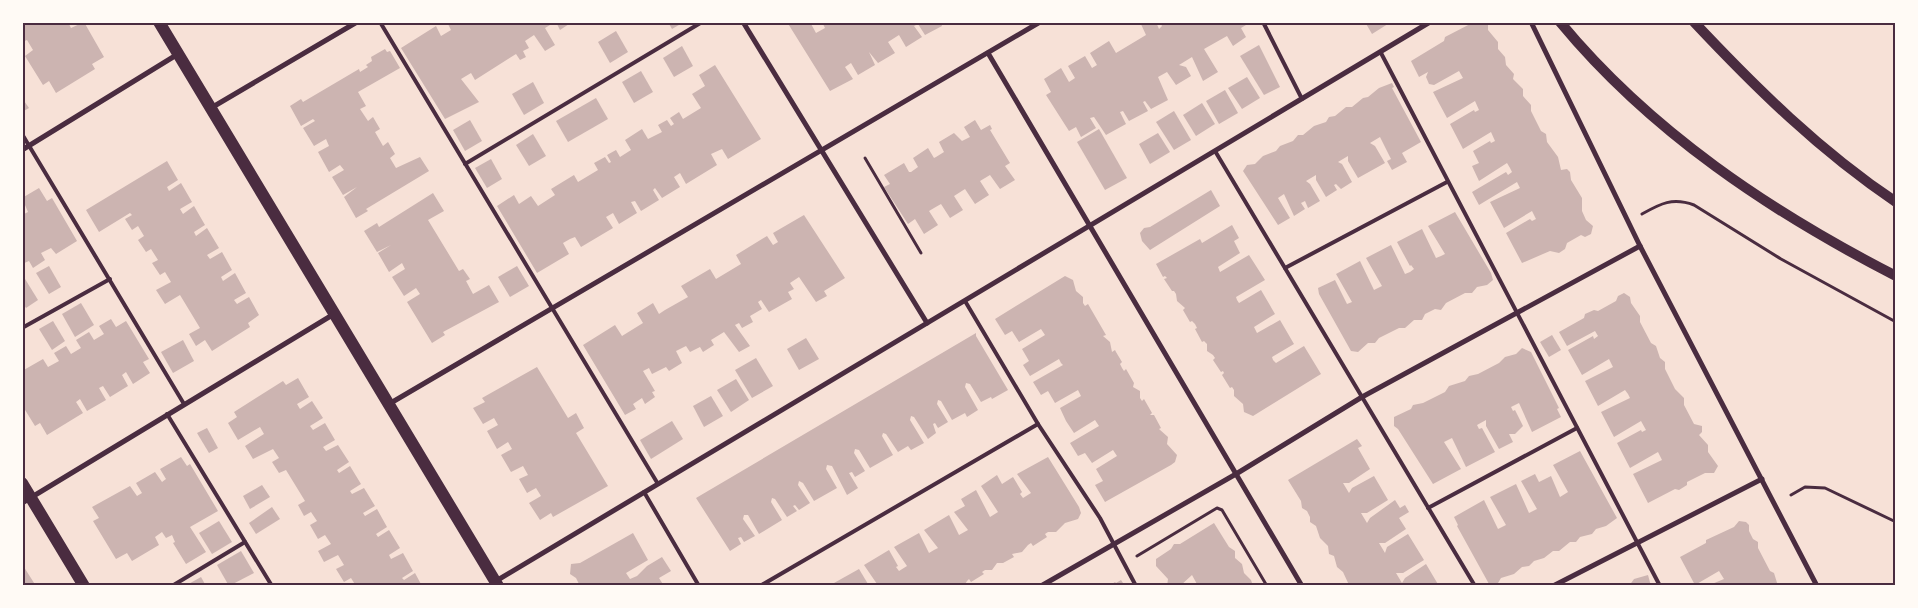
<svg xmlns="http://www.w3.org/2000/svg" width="1918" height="608" font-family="'Asap Condensed',sans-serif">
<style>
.building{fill:#ccb4b1}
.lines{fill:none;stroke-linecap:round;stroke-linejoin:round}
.path{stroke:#4a2c40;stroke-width:3}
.service{stroke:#4a2c40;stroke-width:4}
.minor{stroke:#4a2c40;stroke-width:5}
.secondary{stroke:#4a2c40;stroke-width:10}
.primary{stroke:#4a2c40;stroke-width:12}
.neatline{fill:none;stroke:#4a2c40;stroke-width:2}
</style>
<rect width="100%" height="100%" fill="#f7e1d7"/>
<!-- building -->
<g class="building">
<path d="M22 22H68L71 28 84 22 104 57 92 64 95 69 56 93 49 81 43 85 25 56 33 50 27 40 22 42Z"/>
<path d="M447 22H555L545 28 555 45 545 51 534 35 525 41 529 48 523 51 526 57 520 60 516 54 475 80 471 73 461 79 479 102 445 119 401 48 436 26 441 36 451 30Z"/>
<path d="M556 22H572L560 30Z"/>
<path d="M668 22H684L672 29Z"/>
<path d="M787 22H810L816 33 825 28 822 22H941L942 26 925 35 918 24 914 26 922 37 906 47 899 35 888 42 895 53 878 63 869 52 875 65 858 75 851 63 845 67 853 79 830 91Z"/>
<path d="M1140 22H1156L1159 29 1162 26 1160 22H1251L1241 28 1246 37 1233 46 1227 36 1204 49 1218 72 1203 81 1192 57 1179 65 1186 67 1191 76 1176 85 1167 72 1158 77 1168 100 1151 109 1145 101 1143 102 1148 111 1129 121 1123 111 1120 112 1126 124 1106 135 1094 117 1090 118 1096 128 1081 137 1076 127 1069 131 1046 95 1051 92 1044 79 1061 68 1069 82 1075 78 1068 66 1085 56 1092 68 1097 65 1090 53 1109 41 1116 53 1146 35Z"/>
<path d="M1365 22H1391L1372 34Z"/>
<path d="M1474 22H1488V30L1498 42V49L1505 57 1506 65 1514 74 1513 79 1523 89V96L1531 105V111L1541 131 1546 134 1547 142 1558 157 1561 170 1567 169 1570 172 1571 180 1582 198V211L1586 220 1593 226 1591 234 1585 237 1581 235 1567 243 1565 249 1559 253 1550 251 1522 263 1506 233 1530 219 1532 221 1536 219 1532 211 1504 228 1490 202 1520 188 1517 182 1479 205 1472 192 1506 172 1508 175 1512 172 1510 168 1507 163 1479 181 1472 166 1479 163 1473 151 1490 141 1491 143 1495 141 1491 132 1463 149 1450 124 1474 110 1475 112 1479 110 1475 101 1447 118 1433 92 1463 78 1459 71 1434 85 1429 84 1426 77 1428 72 1419 77 1411 61 1444 41 1445 37Z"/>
<path d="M616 31 628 52 610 63 598 42Z"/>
<path d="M1259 45 1280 87 1264 95 1240 56Z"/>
<path d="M682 46 693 66 674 77 663 58Z"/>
<path d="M385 49 387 52 390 51 400 68 358 92 366 106 360 109 368 121 373 117 380 129 375 132 383 146 388 142 395 154 390 158 396 168 420 157 429 171 366 209 368 211 356 218 344 197 357 187 343 195 332 177 344 170 340 165 329 172 318 152 329 146 326 139 314 146 303 128 315 121 313 119 301 126 290 106 301 99 303 102 359 69 360 72 368 67 366 65 372 61 371 57Z"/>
<path d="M715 65 761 139 728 159 722 149 711 154 717 165 686 184 680 173 674 177 680 187 662 198 655 188 653 190 659 200 641 211 635 201 631 202 637 213 619 224 613 213 606 217 613 228 581 247 575 237 570 239 563 243 569 254 537 273 497 206 514 195 519 204 531 196 538 206 555 195 551 189 574 175 578 182 598 170 594 163 605 157 609 163 611 162 607 155 616 150 620 157 631 150 625 140 642 129 648 139 662 132 658 125 667 120 671 126 674 124 670 118 679 112 683 119 701 108 692 94 705 86 699 75Z"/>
<path d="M641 71 653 92 634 103 622 82Z"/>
<path d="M1247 77 1260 98 1242 109 1228 88Z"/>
<path d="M533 82 544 103 524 115 512 94Z"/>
<path d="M1392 83 1394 87 1392 88 1421 142 1402 153 1407 162 1392 170 1387 161 1391 159 1380 137 1370 143 1375 146 1385 163 1358 178 1348 161V156L1338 162 1342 164 1352 182 1341 189 1336 184 1334 185 1337 190 1326 197 1316 180V175L1306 181 1310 184 1320 201 1308 208 1305 201 1301 203 1305 209 1294 216 1284 194 1278 198 1290 218 1278 225 1243 171 1247 165 1255 164 1263 156 1276 151 1280 146 1293 141 1298 135H1303L1314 126 1326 122 1329 117 1335 116 1346 107H1352L1363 98 1368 97 1379 88Z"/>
<path d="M1225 90 1238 113 1219 124 1206 101Z"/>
<path d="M22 98 29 108 22 112Z"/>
<path d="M596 98 608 119 568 142 556 121Z"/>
<path d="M1202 103 1215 124 1196 136 1183 115Z"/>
<path d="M1174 111 1191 140 1174 150 1156 122Z"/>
<path d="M470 120 482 141 465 151 453 130Z"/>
<path d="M975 120 981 130 990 125 992 129 990 130 1010 163 1005 166 1015 180 1000 189 990 175 980 181 989 195 975 204 965 189 954 196 963 210 950 218 941 204 934 208 929 211 938 225 924 234 915 219 908 224 884 187 890 184 884 175 904 163 909 172H911L918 167 913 158 928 148 934 158 936 157 944 152 939 142 954 133 962 141 970 137 964 127Z"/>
<path d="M1099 129 1127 178 1105 190 1077 142Z"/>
<path d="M1158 133 1170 152 1150 164 1139 144Z"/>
<path d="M533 134 546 156 529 166 516 145Z"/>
<path d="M491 159 502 179 487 188 475 168Z"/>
<path d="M167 161 178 180 167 187 169 191 181 183 192 202 180 209 183 214 194 206 205 225 194 232 196 236 207 228 219 248 207 255 210 259 222 252 232 270 221 277 223 281 235 273 246 293 234 300 237 304 249 297 259 315 248 323 250 327 212 351 205 340 196 346 189 334 200 328 180 295 165 304 156 290 171 282 165 272 160 275 152 263 158 260 151 249 146 252 138 240 144 236 138 226 132 230 125 219 132 215 130 213 99 232 86 210Z"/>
<path d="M39 188 47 201 52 198 77 241 56 254 51 248 41 253 45 260 33 268 29 261 22 264V211L24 214 28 212 22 198Z"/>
<path d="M1211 190 1220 206 1150 250 1142 241 1140 233 1144 228 1150 227Z"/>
<path d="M433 193 444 211 428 220 459 271 463 269 470 279 466 281 473 294 489 285 499 302 443 332 445 335 432 343 407 302 420 294 416 288 404 296 392 277 405 269 402 263 389 272 378 253 391 245 377 252 364 231 377 223 379 227Z"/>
<path d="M1455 212 1491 273 1493 280 1487 285 1477 287 1472 293H1465L1446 303 1441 310 1435 309 1425 314 1422 320H1414L1405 328H1399L1379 338 1375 343H1368L1358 352 1351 351 1319 294 1318 288 1335 280 1347 304 1352 302 1336 274 1360 261 1374 290 1382 286 1366 258 1391 245 1405 274 1410 272 1414 269 1411 265 1410 266 1397 242 1422 229 1436 258 1441 256 1445 254 1428 226Z"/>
<path d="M804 215 845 278 824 291 827 296 816 302 799 277 790 283 794 289 788 292 792 299 769 312 761 300 758 302 762 309 750 316 753 322 742 328 739 323 735 325 750 346 739 352 724 332 711 340 714 345 703 352 700 347 690 352 686 346 676 351 682 363 669 371 666 367 652 374 649 368 643 371 655 391 652 392 655 397 645 404 642 398 633 404 636 409 625 415 583 345 615 325 622 336 643 323 637 313 653 303 659 314 665 310 688 297 681 286 710 269 716 279 741 264 736 255 767 236 773 245 778 242 773 233Z"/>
<path d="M1232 225 1239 238 1234 241 1240 253 1218 267 1220 272 1249 255 1265 280 1236 297 1237 300 1239 303 1261 290 1275 314 1254 327 1257 333 1280 320 1294 344 1272 357 1273 360 1276 363 1304 346 1321 374 1253 416 1244 412 1243 404 1234 396V390L1232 387 1230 388 1222 375 1224 373 1223 371 1221 372 1213 360 1215 358 1213 355 1207 351V344L1204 341 1202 342 1195 329 1197 328 1195 324 1192 321 1190 322 1183 310 1185 308 1177 301 1176 294 1174 291H1172L1164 279 1167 278 1165 276 1163 277 1156 264 1200 239 1202 243Z"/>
<path d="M49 266 61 287 49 294 36 273Z"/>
<path d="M517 266 529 286 510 297 498 277Z"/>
<path d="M22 274 38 300 26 308 22 302Z"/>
<path d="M1065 276 1073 280 1076 291 1083 297V303L1085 306 1088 304 1106 335 1103 336 1110 342 1112 352 1115 350 1116 352 1122 362 1120 364 1122 368 1124 371 1126 369 1134 383 1133 387 1140 391V398L1142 401 1144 399 1152 413 1150 415H1154L1161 428 1159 429 1168 437 1167 444 1177 455 1175 462 1171 465 1105 502 1095 485 1103 481 1096 469 1117 456 1113 450 1092 463 1085 453 1078 456 1070 443 1099 426 1095 420 1074 433 1066 421 1060 408 1081 396 1078 390 1055 403 1048 391 1041 395 1033 382 1063 365 1061 363 1059 359 1030 376 1023 365 1029 361 1022 349 1045 335 1041 329 1019 342 1012 331 1005 335 995 319Z"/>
<path d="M1624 293 1630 297 1631 303 1640 316V322L1651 343 1656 346 1660 358 1665 362V369L1675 389 1684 398V405L1694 424 1702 426V432L1699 435 1708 445V452L1718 466 1714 473H1705L1687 482V485L1679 490 1675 489 1648 503 1633 474 1662 460 1658 452 1630 468 1617 443 1641 430 1642 432 1646 430 1641 421 1614 437 1601 412 1630 398 1628 394 1625 390 1598 406 1585 381 1613 367 1609 359 1582 375 1568 350 1593 336 1594 339 1598 336 1595 331 1567 346 1559 332 1584 318 1585 314 1594 310 1598 311 1616 301 1618 296Z"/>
<path d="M81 303 94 325 75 337 62 314Z"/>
<path d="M111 319 116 327 126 321 149 359 143 362 150 373 133 384 126 372 122 375 128 386 110 397 103 386 99 388 106 400 87 411 80 399 76 402 83 413 47 435 40 423 35 426 22 405V371L43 359 48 367 59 361 54 353 66 346 71 354 81 348 76 340 89 332 94 340 104 334 99 326Z"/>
<path d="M53 321 65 341 52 350 39 329Z"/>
<path d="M976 333V336L1008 390 992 399 991 397 981 402 970 384 966 383 965 387 978 410 967 417 965 413 952 420 941 401 938 400 937 404 948 422 938 428 935 423 933 424 936 433 928 439 914 417 911 416 910 420 924 443 911 450 908 446 898 452 886 434 883 433 882 436 893 455 870 468 859 450 855 449 854 453 865 471 855 477 852 472 849 473 858 488 847 495 832 466 827 465 826 469 837 488 814 501 803 483 799 481 798 485 810 503 799 510 795 505 793 506 797 511 787 517 775 499 772 498 771 502 782 520 759 534 748 515H744L743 519 755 536 744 542 741 537 738 538 741 544 730 551 696 498Z"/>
<path d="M1552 335 1561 350 1549 357 1540 342Z"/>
<path d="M806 338 819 359 799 370 787 349Z"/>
<path d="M183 340 194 361 173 373 161 352Z"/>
<path d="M1522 348 1531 352 1559 408 1557 409 1561 417 1532 432 1519 403 1511 407 1513 411 1515 410 1523 426 1515 434H1509L1513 442 1499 449 1486 426V420L1477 425 1479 429 1482 428 1495 452 1466 467 1452 438 1444 442 1461 469 1433 484 1398 429 1394 426V417L1411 409 1413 405 1423 403 1445 392 1449 386 1465 381 1469 376 1478 374 1499 363 1505 357 1516 354Z"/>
<path d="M756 358 773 386 752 398 735 370Z"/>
<path d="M537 367 568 418 576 413 584 428 576 433 608 486 553 517 551 513 540 520 529 503 541 496 536 488 527 493 519 479 528 475 523 466 511 472 501 455 512 449 508 442 497 449 487 431 498 425 494 418 483 424 473 408 485 402 482 398Z"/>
<path d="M298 378 309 397 297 404 300 409 312 401 323 418 310 426 313 430 325 423 335 440 323 447 326 451 338 445 349 462 337 470 339 473 350 466 361 484 350 491 352 494 364 488 375 506 363 513 365 516 377 509 387 527 376 534 378 537 389 530 400 548 389 555 391 559 403 553 413 571 402 578 404 580 415 573 422 586H356L351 578 344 582 336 569 344 565 338 555 324 562 318 551 331 544 325 535 318 539 310 525 317 521 311 512 304 516 298 505 305 501 286 470 279 473 272 462 279 458 273 449 253 459 245 446 264 434 260 427 238 440 228 423 237 417 234 412 283 381 286 385Z"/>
<path d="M736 379 749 400 731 412 717 390Z"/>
<path d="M711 396 723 416 704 427 693 406Z"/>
<path d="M672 421 683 439 651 459 640 440Z"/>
<path d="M207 428 218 448 209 453 197 433Z"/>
<path d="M1357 439 1362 446 1358 448 1370 469 1349 483H1343L1349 493 1352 488 1374 476 1388 500 1367 513H1361L1367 523 1370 518 1395 500 1400 508 1405 505 1409 512 1399 518 1406 529 1385 543H1379L1385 553 1387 547 1408 534 1424 560 1403 573H1396L1402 583 1405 578 1426 564 1439 586 1349 585 1343 572 1337 567 1334 556 1329 554 1328 546 1320 538 1316 526 1310 522V517L1307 511 1302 508 1301 501 1288 480Z"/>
<path d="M1580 451 1617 518 1606 526 1596 529 1592 534 1580 537 1576 542H1570L1559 551H1553L1544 558 1534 561 1529 566 1522 567 1514 574 1501 578 1498 583 1489 584 1457 526 1458 525 1454 517 1484 500 1498 529 1506 525 1490 497 1516 484 1529 513 1537 509 1521 481 1535 474 1539 482 1551 476 1560 497 1568 492 1553 465Z"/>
<path d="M181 457 187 466 190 464 218 511 190 527 206 552 186 564 173 543 175 542 172 535 166 538 162 532 155 537 159 545 132 561 127 553 116 559 93 521 99 518 92 507 130 486 137 496 142 493 136 483 155 472 162 482 166 479 160 469Z"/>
<path d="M1048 457 1079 507 1081 513 1078 519 1065 523 1056 532H1048L1045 534 1047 537 1033 546 1031 543 1028 545 1022 552 1012 554 1014 557 1003 563H997L992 570H985L982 572 984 574 971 582 969 579 967 581 964 586H875L877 584 864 565 889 550 898 566 896 567 899 571 907 566 894 547 919 533 929 553 934 550 938 548 924 530 949 515 959 535 968 530 954 512 965 506 961 499 976 490 990 517 998 512 981 486 997 475 1002 484 1013 477 1022 492 1020 494 1023 498 1031 493 1017 474Z"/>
<path d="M262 485 270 497 250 509 243 496Z"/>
<path d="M272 507 280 519 256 534 249 523Z"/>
<path d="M219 521 232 542 212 554 199 533Z"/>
<path d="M1739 521 1746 522 1749 525V531L1753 539 1758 542V548L1770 571 1774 573 1778 586H1707L1724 579 1719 571 1695 585 1680 557 1706 543V540L1734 527Z"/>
<path d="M1214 523 1229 547 1235 551V558L1242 564 1244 573 1251 580 1253 586H1198L1192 575 1180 586H1167L1168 579 1156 566V559L1171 549 1174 544H1180Z"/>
<path d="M633 533 648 560 626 573 630 579 637 576 647 566 662 557 671 571 659 578 664 586H580L576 578 570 574 571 564 580 563Z"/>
<path d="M241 551 254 573 229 586 217 565Z"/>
<path d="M22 564 36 586H22Z"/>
<path d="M859 569 868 584 867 586H835L834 583Z"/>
<path d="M1648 575 1651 586H1629L1634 579Z"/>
<path d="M201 577 206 586H185Z"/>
<path d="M1121 580 1125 586H1109L1115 582 1116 583Z"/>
</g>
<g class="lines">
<!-- path -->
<g class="path">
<path d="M865 158 921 253"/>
<path d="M1642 214C1660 204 1672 197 1694 205L1781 259 1896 322"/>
<path d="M1791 495 1805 487 1825 488 1896 522"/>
<path d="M1137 556 1217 508 1222 510 1267 586"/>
</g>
<!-- service -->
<g class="service">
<path d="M380 22 658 484"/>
<path d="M1263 22 1302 99"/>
<path d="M1381 53 1660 586"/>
<path d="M22 134 184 404"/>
<path d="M1215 151 1475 586"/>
<path d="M465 164 702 22"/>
<path d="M1285 268 1447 182"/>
<path d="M965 301 1038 424 1100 518 1136 586"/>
<path d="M22 328 110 279"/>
<path d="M167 414 272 586"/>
<path d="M644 492 699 586"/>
<path d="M1428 508 1577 428"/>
<path d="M172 586 245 542"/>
<path d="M760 586 1038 424"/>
</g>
<!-- minor -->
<g class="minor">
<path d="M743 22 927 323"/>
<path d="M1531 22 1640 246 1817 586"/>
<path d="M988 53 1302 586"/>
<path d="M211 108 357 22"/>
<path d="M22 150 178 54"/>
<path d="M389 404 1040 22"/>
<path d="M22 503 334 314"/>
<path d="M496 581 1430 22"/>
<path d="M1041 586 1236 474 1362 397 1640 246"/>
<path d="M1553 586 1762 479"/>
</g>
<!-- secondary -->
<g class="secondary">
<path d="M1560 22C1651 132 1771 212 1896 276"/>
<path d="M1694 22C1756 88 1820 151 1896 202"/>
</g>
<!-- primary -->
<g class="primary">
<path d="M159 22 498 586"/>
<path d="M22 483 84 586"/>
</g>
</g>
<!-- border -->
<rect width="1918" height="608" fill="none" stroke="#fffaf5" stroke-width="48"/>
<rect x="24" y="24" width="1870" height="560" class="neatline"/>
</svg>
